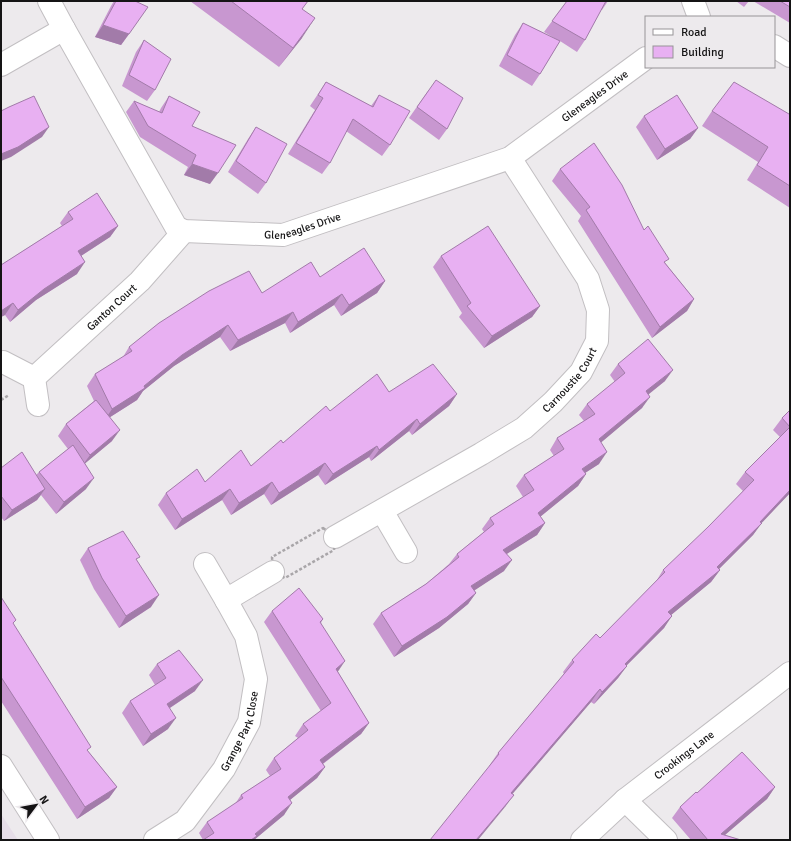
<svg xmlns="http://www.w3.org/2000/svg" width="791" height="841" font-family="Signika,sans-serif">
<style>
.built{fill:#e6dee8}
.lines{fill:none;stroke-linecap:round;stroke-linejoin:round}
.minor-casing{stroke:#c2bfc2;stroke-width:24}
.path{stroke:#a9a6a9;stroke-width:2.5;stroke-dasharray:3 2;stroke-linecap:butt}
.minor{stroke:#fff;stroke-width:22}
.wall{fill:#c897d0}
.shaded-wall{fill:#a27ba9}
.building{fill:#e8b0f2;stroke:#a27ba9}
.labels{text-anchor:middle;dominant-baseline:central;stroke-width:3;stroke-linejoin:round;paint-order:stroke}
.street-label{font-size:11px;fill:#151415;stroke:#edeaed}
</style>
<rect width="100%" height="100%" fill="#edeaed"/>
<!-- built -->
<path class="built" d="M1 814 18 840H1Z"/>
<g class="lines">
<defs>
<g id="minor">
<path id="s1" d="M49 1 64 29 176 227 184 231 283 235 510 158 646 58"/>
<path d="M693 1 699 17"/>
<path d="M774 46 790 56"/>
<path d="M1 65 64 29"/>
<path d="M3 362 34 378 38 405"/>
<path id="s2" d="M34 378 140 281 184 231"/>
<path d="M382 511 406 552"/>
<path id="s3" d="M335 537 481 454 524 428 553 402 581 372 597 341 598 310 588 279 510 158"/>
<path d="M226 600 273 572"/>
<path d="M1 766 48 840"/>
<path d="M625 800 666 840"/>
<path id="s4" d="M155 840 185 821 224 769 249 722 256 679 246 636 226 600 205 564"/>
<path id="s5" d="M582 840 625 800 790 673"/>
</g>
</defs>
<!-- minor casing -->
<use href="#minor" class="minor-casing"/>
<!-- path -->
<g class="path">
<path d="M1 400 9 395"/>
<path d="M323 528 335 537 334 550 285 578 273 572 272 557Z"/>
</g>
<!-- minor -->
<use href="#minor" class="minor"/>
</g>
<!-- wall -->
<g class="wall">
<path d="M114 1H135L129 34 121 45 95 37 111 6Z"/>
<path d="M190 1H308L302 9V38L279 67Z"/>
<path d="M567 1H608L602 10H601L585 40 577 52 560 41 540 74 532 86 499 66 515 35 523 23 556 39 544 32Z"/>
<path d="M736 1H749L744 7Z"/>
<path d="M753 1H790V23Z"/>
<path d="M144 40 155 90 147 101 122 86 136 52Z"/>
<path d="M326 82 371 106 379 95 390 145 382 156 346 131 330 163 322 174 288 154 315 110 310 106Z"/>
<path d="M428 91 447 129 439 140 409 118Z"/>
<path d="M169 96 192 126 210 184 184 175 188 167 140 137 126 112 134 101 159 112 161 108Z"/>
<path d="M712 111 789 114 790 113V208L747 180 758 162 702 126Z"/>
<path d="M644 116 698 128 690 139 657 160 636 127Z"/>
<path d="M256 127 266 183 258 194 228 172 248 139Z"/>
<path d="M560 169 644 230 666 264 694 299 687 311 652 338 578 221 581 216 552 181Z"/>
<path d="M68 212 118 226 110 237 81 256 77 274 36 300 10 322 5 315 1 317V265L62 226 60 223Z"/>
<path d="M441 256 540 306 532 317 484 348 459 317 462 313 433 267Z"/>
<path d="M320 277 385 281 377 293 341 316 334 305 290 333 285 323 230 351 220 337 174 366 143 391 137 400 110 417 112 441 85 463 86 489 56 514 41 495 37 500 4 521 1 517V468L36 475 39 472 68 449 58 436 66 424 94 401 87 386 95 374 123 357 129 347 262 293Z"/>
<path d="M618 364 665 381 648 394 642 408 601 442 599 464 585 473 586 474 578 486 540 517 545 523 537 535 507 554 504 571 474 590 476 593 468 604 439 628 394 657 373 624 381 613 426 584 449 564 457 554 484 532 482 529 490 518 523 497 516 486 524 475 554 456 550 450 557 438 584 421 579 415 587 404 615 382 610 375Z"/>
<path d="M389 392 457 394 449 406 412 435 409 431 371 461 369 457 325 485 318 475 271 505 264 494 231 515 222 500 175 530 158 505 166 493 205 482 251 466 283 443 330 411Z"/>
<path d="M790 410V493L761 523 753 535 719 569 720 570 711 582 671 615 664 628 627 665 618 678 594 704 591 702 512 793 505 807 489 766 498 753 564 674 563 672 572 660 600 638 655 583 663 570 705 531 708 527 743 491 736 484 745 472 780 437 773 430 782 418Z"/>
<path d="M88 548 137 561 151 607 119 628 94 589 80 560Z"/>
<path d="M1 597 13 624 88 751 117 787 109 798 77 819 1 701Z"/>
<path d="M272 611 323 619 321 623 338 672 369 723 361 734 323 764 325 767 317 778 290 800 284 815 255 839 203 840 199 833 207 822 235 804 241 795 270 776 266 770 274 758 298 738 295 736 303 724 321 711 264 622Z"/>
<path d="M157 664 195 691 170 708 168 729 143 746 122 713 130 701 155 685 149 675Z"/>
<path d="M775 787 767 799 725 835 741 840H691L672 818 680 807 697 793Z"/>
</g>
<!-- shaded-wall -->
<g class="shaded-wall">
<path d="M315 18 302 38 279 67 293 48Z"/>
<path d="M103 25 129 34 121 45 95 37Z"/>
<path d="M49 127 42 137 11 157 1 161V154Z"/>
<path d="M698 128 690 139 657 160 665 149Z"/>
<path d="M192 164 218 173 210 184 184 175Z"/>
<path d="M118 226 110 237 70 263 78 251Z"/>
<path d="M85 262 77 274 36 300 10 322 18 310 44 289Z"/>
<path d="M385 281 377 293 341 316 349 305Z"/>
<path d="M342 294 334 305 290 333 298 322Z"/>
<path d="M694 299 687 311 652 338 660 327Z"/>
<path d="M13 303 5 315 1 317V311Z"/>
<path d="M540 306 532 317 484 348 492 336Z"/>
<path d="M293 312 285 323 230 351 238 340Z"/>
<path d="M228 325 220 337 174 366 143 391 137 400 104 421 112 409 144 386 182 355Z"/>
<path d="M673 370 665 381 638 403 646 391Z"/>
<path d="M457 394 449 406 412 435 420 424Z"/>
<path d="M650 397 642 408 591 451 599 439Z"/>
<path d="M417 419 409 431 371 461 379 450Z"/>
<path d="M120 430 112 441 82 466 90 455Z"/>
<path d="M377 446 369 457 325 485 333 474Z"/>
<path d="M607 452 599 464 574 480 582 469Z"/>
<path d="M325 463 318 475 271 505 279 493Z"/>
<path d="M586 474 578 486 530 525 538 513Z"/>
<path d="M94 478 86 489 56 514 64 502Z"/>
<path d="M272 482 264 494 231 515 239 503Z"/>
<path d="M45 489 37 500 4 521 12 510Z"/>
<path d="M230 489 222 500 175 530 182 519Z"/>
<path d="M790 490V493L757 528 762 523 753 535 710 578 720 570 711 582 659 625 668 612 760 522Z"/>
<path d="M545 523 537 535 495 561 503 550Z"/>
<path d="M512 560 504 571 463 598 471 586Z"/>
<path d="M476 593 468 604 439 628 394 657 402 646Z"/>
<path d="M159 595 151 607 119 628 126 616Z"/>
<path d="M672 616 664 628 616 676 625 664Z"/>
<path d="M345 661 337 673 336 669Z"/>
<path d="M627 666 618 678 594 704 602 692Z"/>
<path d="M203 680 195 691 159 715 167 704Z"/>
<path d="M600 689 591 702 503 805 511 793Z"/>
<path d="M176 718 168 729 143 746 151 734Z"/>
<path d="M369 723 361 734 312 772 320 760Z"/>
<path d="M325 767 317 778 280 808 288 797Z"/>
<path d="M117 787 109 798 77 819 85 807Z"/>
<path d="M775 787 767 799 719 840 721 834Z"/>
<path d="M514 795 505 807 478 840H476Z"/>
<path d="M292 803 284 815 254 840H251L255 834Z"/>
</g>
<!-- building -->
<g class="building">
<path d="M116 1H135L148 7 129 34 103 25Z"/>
<path d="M231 1H308L302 9 315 18 293 48Z"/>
<path d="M567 1H606L585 40 552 21Z"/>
<path d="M780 1H790V7Z"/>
<path d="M523 23 560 41 540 74 507 55Z"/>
<path d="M144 40 171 59 155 90 129 75Z"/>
<path d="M436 80 463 98 447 129 417 107Z"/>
<path d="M326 82 373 107 379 95 410 111 390 145 353 119 330 163 296 143 323 98 318 95Z"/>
<path d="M734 82 789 114 790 113V186L757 165 768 147 712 111Z"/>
<path d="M677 95 698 128 665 149 644 116Z"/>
<path d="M34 96 49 127 18 147 1 154V111L9 107Z"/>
<path d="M169 96 200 112 192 126 236 145 218 173 192 164 196 155 148 126 134 101 162 113Z"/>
<path d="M256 127 287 144 266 183 236 161Z"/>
<path d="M594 143 622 185 644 230 648 226 669 259 664 262 694 299 660 327 586 210 590 207 560 169Z"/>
<path d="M97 193 118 226 78 251 85 262 44 289 18 310 13 303 1 311V265L73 219 68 212Z"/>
<path d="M488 226 540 306 492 336 467 306 471 303 441 256Z"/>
<path d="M364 248 385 281 349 305 342 294 298 322 293 312 238 340 228 325 182 355 144 386 145 388 112 409 95 374 132 351 129 347 159 323 209 291 249 271 262 293 311 262 320 277Z"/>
<path d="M648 339 673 370 646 391 650 397 599 439 607 452 582 469 586 474 538 513 545 523 503 550 512 560 471 586 476 593 447 617 402 646 381 613 426 584 459 557 457 554 494 524 490 518 534 490 524 475 564 449 557 438 595 414 587 404 625 373 618 364Z"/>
<path d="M433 364 457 394 420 424 417 419 379 450 377 446 333 474 325 463 279 493 272 482 239 503 230 489 182 519 166 493 197 469 205 482 241 450 251 466 281 440 283 443 326 406 330 411 377 374 389 392Z"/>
<path d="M96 400 120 430 90 455 66 424Z"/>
<path d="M790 410V490L760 522 762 523 717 567 720 570 668 612 672 616 625 664 627 666 602 692 600 689 511 793 514 795 476 840H430L499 754 498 753 574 662 572 660 596 634 600 638 665 572 663 570 708 527 754 480 745 472 790 427 782 418Z"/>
<path d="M73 445 94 478 64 502 39 472Z"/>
<path d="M22 452 45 489 12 510 1 496V468Z"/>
<path d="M123 531 140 557 136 559 159 595 126 616 102 578 88 548Z"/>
<path d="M299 588 323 619 320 622 345 661 336 669 369 723 320 760 325 767 288 797 292 803 255 834 257 836 251 840H203L214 833 207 822 243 798 241 795 281 769 274 758 308 730 303 724 331 703 272 611Z"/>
<path d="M1 597 16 620 13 623 91 747 87 750 117 787 85 807 1 677Z"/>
<path d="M179 650 203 680 167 704 176 718 151 734 130 701 166 678 157 664Z"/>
<path d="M742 752 775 787 721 834 741 840H708L680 807 696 792 697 793Z"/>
</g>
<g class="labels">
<!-- street labels -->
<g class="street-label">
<text stroke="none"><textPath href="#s1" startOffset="712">Gleneagles Drive</textPath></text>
<text stroke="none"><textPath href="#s1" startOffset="388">Gleneagles Drive</textPath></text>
<text stroke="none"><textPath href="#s2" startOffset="105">Ganton Court</textPath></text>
<text stroke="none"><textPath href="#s3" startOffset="285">Carnoustie Court</textPath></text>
<text stroke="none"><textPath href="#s4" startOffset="142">Grange Park Close</textPath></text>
<text stroke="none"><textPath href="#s5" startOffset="133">Crookings Lane</textPath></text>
</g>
</g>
<!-- border -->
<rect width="791" height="841" fill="none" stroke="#151415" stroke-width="4"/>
<!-- legend -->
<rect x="645" y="16" width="130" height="52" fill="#edeaed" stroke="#979497"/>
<rect x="653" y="29" width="20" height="6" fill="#ffffff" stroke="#979497"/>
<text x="681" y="36" font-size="12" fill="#151415">Road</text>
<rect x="653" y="46" width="20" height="12" fill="#e8b0f2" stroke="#979497"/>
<text x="681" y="56" font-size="12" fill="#151415">Building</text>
<!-- north arrow -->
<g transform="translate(36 805) rotate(58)" stroke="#edeaed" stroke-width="3" paint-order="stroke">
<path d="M0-3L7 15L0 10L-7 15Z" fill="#151415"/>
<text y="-6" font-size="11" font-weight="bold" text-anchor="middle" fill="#151415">N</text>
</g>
</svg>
